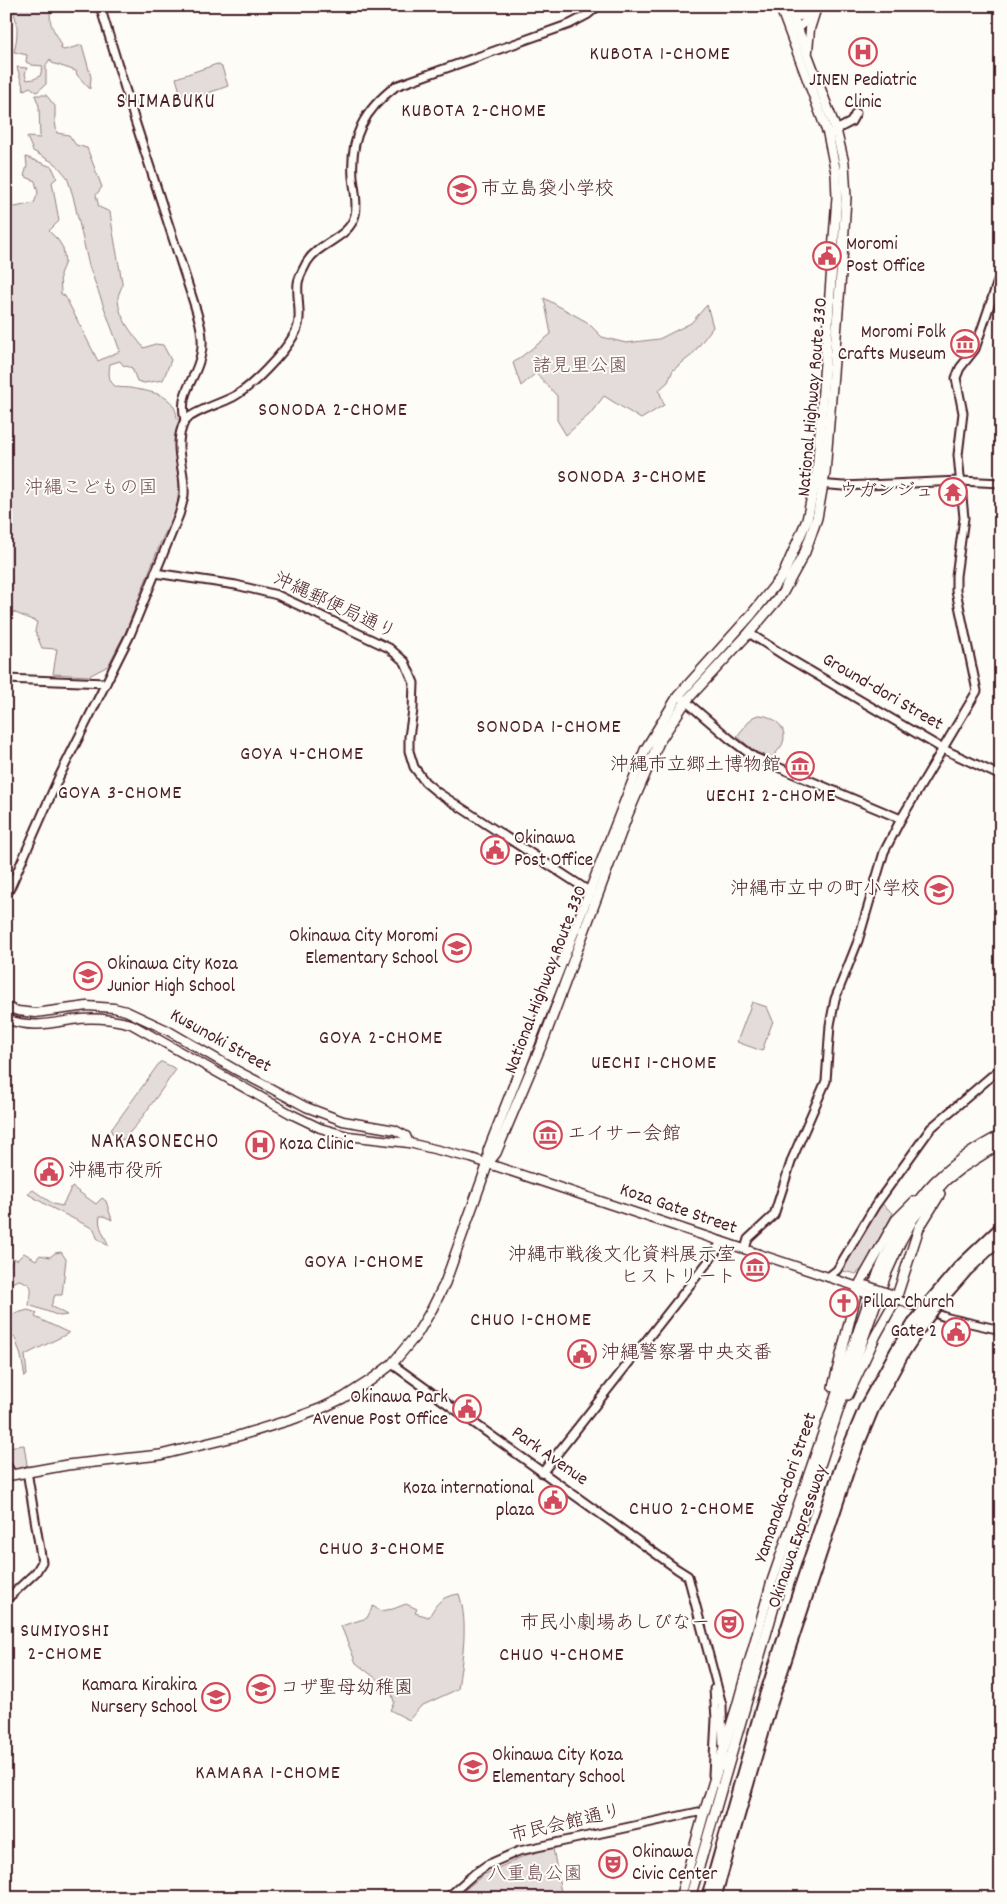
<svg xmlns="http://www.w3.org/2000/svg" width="1007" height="1904" font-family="Dekko,'Klee One',sans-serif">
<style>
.green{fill:#e3dcda;stroke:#967e82}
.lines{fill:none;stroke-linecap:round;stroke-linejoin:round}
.tertiary-casing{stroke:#4a1f2b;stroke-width:11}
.secondary-casing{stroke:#4a1f2b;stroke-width:11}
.primary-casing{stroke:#4a1f2b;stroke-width:12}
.trunk-casing{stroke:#4a1f2b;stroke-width:12}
.motorway-casing{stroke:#4a1f2b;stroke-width:14}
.tertiary{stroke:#fdfcf7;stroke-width:7}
.secondary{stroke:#fdfcf7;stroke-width:8}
.primary{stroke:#fdfcf7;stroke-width:9}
.trunk{stroke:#fdfcf7;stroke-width:9}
.motorway{stroke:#fdfcf7;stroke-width:10}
.secondary-bridge-casing{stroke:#4a1f2b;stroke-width:11;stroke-linecap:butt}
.motorway-bridge-casing{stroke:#4a1f2b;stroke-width:14;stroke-linecap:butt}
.secondary-bridge{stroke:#fdfcf7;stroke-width:8}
.motorway-bridge{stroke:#fdfcf7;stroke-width:10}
.labels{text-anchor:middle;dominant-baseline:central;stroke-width:4;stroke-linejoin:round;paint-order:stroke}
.poi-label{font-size:19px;fill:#4a1f2b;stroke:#fdfcf7;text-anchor:start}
.park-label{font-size:19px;fill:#704e57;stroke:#fdfcf7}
.street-label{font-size:19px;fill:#4a1f2b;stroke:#fdfcf7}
.neighbourhood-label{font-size:20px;letter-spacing:1px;fill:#4a1f2b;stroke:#fdfcf7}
.quarter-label{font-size:21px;letter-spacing:1px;fill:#4a1f2b;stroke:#fdfcf7}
</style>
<rect width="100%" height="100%" fill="#fdfcf7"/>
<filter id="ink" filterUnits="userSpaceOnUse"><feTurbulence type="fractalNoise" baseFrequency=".02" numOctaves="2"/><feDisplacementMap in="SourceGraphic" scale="10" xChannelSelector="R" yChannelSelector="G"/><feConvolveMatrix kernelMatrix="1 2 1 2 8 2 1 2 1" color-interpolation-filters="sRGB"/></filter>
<g filter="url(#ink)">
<!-- green -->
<g class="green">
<path d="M11 6H51C48 29 54 27 62 46L60 48 64 50 82 45 91 77 90 89 77 75 76 71 52 63 50 59 46 65V84L37 92 30 87 24 90 17 67 27 68 25 74 27 80 34 79 40 76 43 66 32 65 26 62 27 55 14 52C18 35 19 22 11 6Z"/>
<path d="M217 64 222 67 228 86 183 102 176 78Z"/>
<path d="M35 95H46L55 106V122L57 133 69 135 76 145 87 148 102 187 96 195 99 207 110 212C113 235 118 258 122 282 123 288 117 294 118 300 119 318 133 335 144 348L155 344 163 345 171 360 163 380 144 383 137 381 132 368 123 365 120 361 110 364C109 370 108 378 112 383 116 389 123 387 130 388 150 392 176 393 177 419L185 420 177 508 160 544 125 633 108 666 89 676 53 674 57 649 42 648 35 631 37 622 6 609V206L15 207 34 203 38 193 35 181 24 176 27 166 26 157 52 167 57 178 52 182 59 221 49 231 58 240 63 248 65 262 60 274 61 294 65 296 98 361 120 351 89 266 73 196 67 177 56 164 33 151 27 137 40 138 39 106Z"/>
<path d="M544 298 587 322 602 337 626 343 659 339 691 323 707 305 713 327 692 355 673 370 668 382 659 390 664 405 641 419 604 396 590 414 566 435 557 420V396L536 373 521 386 513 363 551 334Z"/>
<path d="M758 715C773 715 790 728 782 745 779 750 775 754 771 758L754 751 737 736 753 717Z"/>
<path d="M752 1002 767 1007 773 1021 762 1051 737 1042Z"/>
<path d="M160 1062H162L174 1068 175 1071 138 1123 124 1139 121 1140 112 1133 111 1130Z"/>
<path d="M72 1187 96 1204 102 1198 106 1201 112 1220 104 1216H100C97 1227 106 1236 108 1246L97 1238 94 1229 50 1207 28 1194 33 1190 53 1204 62 1206Z"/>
<path d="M882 1204 893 1213 863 1268 856 1274 843 1271 862 1234Z"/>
<path d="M61 1252 66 1259 62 1295H55L51 1306 67 1315 60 1316 29 1305C31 1290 36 1285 19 1280L6 1285V1271L14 1258 17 1260 24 1253 36 1260 40 1255 50 1257 55 1253Z"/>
<path d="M28 1310 37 1313 35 1317 69 1333 25 1355 27 1375 25 1377 21 1356 15 1338 6 1333V1316Z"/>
<path d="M24 1445 28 1471 12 1474 6 1464V1447Z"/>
<path d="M459 1594C469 1624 462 1659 458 1689L421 1706 409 1720 390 1710 394 1702 391 1690 356 1663 341 1626 367 1618 373 1606 380 1611 393 1609 406 1604 417 1609 415 1613 429 1617C438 1601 441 1597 459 1594Z"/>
<path d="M553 1848 562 1898H455L483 1875 526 1855Z"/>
</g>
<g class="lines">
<defs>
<g id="tertiary">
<path d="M832 132 851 122 856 113"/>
<path d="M185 420C199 409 217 405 233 397 251 388 284 353 294 335 304 319 296 300 298 283 299 276 304 268 307 262 319 242 349 239 355 215 358 204 354 188 353 177 350 137 364 110 396 86L570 24 587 15 598 6"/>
<path d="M818 484 843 486 960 481 1001 483"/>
<path d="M155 573 236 585 277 595 389 648 405 662 414 683 413 710 409 737V751L414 767 425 782 437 792 592 893"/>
<path d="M749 633 788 658 943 749 1001 776"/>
<path d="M6 679 106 683"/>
<path d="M682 698 730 739 754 757 901 819"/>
<path d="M6 897 59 777 130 635 179 515C181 508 183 502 184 495 186 467 171 449 185 420 178 391 196 381 201 354 205 335 198 316 192 297L135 121 100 6"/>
<path d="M745 1249 748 1239 774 1215 792 1159 826 1081 830 1025 835 999 858 941 884 852 901 819 977 691 956 591V576L964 518 958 455 963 413 956 378 960 368 975 349 1001 272"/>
<path d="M828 1277 837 1270 875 1206 931 1128 1001 1068"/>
<path d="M896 1299 948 1318 1001 1330"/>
<path d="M392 1364 677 1569 688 1576 722 1705 723 1753 726 1772"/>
<path d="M6 1464 12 1474"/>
<path d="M542 1473 715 1253 721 1241"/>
<path d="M6 1600 36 1572 42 1562 27 1471"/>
<path d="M713 1775 716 1719 714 1689"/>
<path d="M447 1898 474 1874 487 1865 519 1851 698 1812 704 1813"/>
</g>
<g id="secondary">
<path d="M790 7 800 16 805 15 814 10"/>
<path d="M793 30 801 26 813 14"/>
<path d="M808 51 810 29 817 7"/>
<path d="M6 1007 18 1011 35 1013 87 1006 114 1008 126 1011 167 1030 236 1070 306 1107 343 1121 395 1130 406 1136 409 1143"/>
<path d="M6 1019C30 1028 48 1024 72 1020 91 1017 112 1019 131 1024L291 1114 320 1128 348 1136 409 1143 471 1158 858 1287 863 1285"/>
</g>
<g id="primary">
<path d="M833 1387 858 1287 896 1220 915 1201"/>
<path d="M848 1395 876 1335 896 1299 919 1228 940 1194"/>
<path d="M680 1898 704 1813 737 1706 771 1584 879 1271C894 1238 915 1197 943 1174 960 1158 980 1146 1001 1135"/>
<path d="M690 1898 780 1586 847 1384 887 1272 901 1241 913 1219 936 1191 946 1180 960 1169 1001 1143"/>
</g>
<g id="trunk">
<path d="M488 1163V1151L645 750 678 696 751 615 783 575 807 520 817 472 837 197 836 173 828 134 780 6"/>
<path d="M6 1476 67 1465 160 1455 238 1436 293 1419 320 1409 343 1398 371 1380 392 1364 417 1334 432 1309 445 1283 488 1163 496 1153 544 1039 628 814 659 742 686 701 749 633 782 594 805 552 817 518 825 473 842 261 846 198 844 163 836 130 789 6"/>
</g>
<g id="motorway">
<path d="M931 1300 959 1267 1001 1227"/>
<path d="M939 1302 967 1270 1001 1238"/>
<path d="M707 1898 763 1702 800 1587 842 1463 865 1407 896 1351 913 1324"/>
<path d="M715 1898 771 1705 850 1465 873 1409 903 1354 922 1325"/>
</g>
</defs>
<!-- tertiary casing -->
<use href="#tertiary" class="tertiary-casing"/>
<!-- secondary casing -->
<use href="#secondary" class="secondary-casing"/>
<!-- primary casing -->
<use href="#primary" class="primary-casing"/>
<!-- trunk casing -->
<use href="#trunk" class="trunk-casing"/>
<!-- motorway casing -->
<use href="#motorway" class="motorway-casing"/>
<!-- tertiary -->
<use href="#tertiary" class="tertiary"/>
<!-- secondary -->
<use href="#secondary" class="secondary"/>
<!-- primary -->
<use href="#primary" class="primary"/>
<!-- trunk -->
<use href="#trunk" class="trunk"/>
<!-- motorway -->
<use href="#motorway" class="motorway"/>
<defs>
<g id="secondary-bridge">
<path d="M865 1285 891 1294"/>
<path d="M862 1292 889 1301"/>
</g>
<g id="motorway-bridge">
<path d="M913 1324 931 1300"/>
<path d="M922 1325 939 1302"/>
</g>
</defs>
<!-- secondary-bridge casing -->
<use href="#secondary-bridge" class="secondary-bridge-casing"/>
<!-- motorway-bridge casing -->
<use href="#motorway-bridge" class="motorway-bridge-casing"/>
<!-- secondary-bridge -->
<use href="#secondary-bridge" class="secondary-bridge"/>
<!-- motorway-bridge -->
<use href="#motorway-bridge" class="motorway-bridge"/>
</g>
</g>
<!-- icons -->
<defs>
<symbol id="hospital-ring" viewBox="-11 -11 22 22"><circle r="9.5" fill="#fdfcf7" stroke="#d1495b" stroke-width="1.5"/><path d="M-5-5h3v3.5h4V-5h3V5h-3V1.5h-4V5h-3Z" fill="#d1495b"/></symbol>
<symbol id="school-ring" viewBox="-11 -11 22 22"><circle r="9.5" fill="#fdfcf7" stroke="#d1495b" stroke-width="1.5"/><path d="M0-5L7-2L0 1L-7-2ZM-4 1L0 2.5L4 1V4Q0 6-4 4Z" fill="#d1495b"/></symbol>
<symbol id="civic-ring" viewBox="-11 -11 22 22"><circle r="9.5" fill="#fdfcf7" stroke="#d1495b" stroke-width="1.5"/><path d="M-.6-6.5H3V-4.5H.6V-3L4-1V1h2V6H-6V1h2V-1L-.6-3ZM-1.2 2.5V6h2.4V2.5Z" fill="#d1495b"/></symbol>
<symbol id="museum-ring" viewBox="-11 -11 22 22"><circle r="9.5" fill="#fdfcf7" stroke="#d1495b" stroke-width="1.5"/><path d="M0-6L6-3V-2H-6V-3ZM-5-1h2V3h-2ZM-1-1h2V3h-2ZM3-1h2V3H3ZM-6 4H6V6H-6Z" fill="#d1495b"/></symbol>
<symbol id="temple-ring" viewBox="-11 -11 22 22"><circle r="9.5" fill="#fdfcf7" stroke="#d1495b" stroke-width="1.5"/><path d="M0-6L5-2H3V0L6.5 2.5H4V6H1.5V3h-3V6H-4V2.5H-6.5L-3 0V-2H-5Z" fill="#d1495b"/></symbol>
<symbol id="church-ring" viewBox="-11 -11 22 22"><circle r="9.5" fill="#fdfcf7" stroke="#d1495b" stroke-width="1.5"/><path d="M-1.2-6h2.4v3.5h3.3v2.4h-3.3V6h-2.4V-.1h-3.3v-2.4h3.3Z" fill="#d1495b"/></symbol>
<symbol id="theatre-ring" viewBox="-11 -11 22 22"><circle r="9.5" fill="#fdfcf7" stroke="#d1495b" stroke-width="1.5"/><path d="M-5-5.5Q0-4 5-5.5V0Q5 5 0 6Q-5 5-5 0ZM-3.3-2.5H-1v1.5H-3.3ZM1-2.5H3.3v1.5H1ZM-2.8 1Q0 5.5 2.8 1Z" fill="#d1495b"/></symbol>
</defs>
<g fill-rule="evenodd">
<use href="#hospital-ring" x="847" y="36" width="32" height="32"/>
<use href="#school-ring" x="446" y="174" width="32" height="32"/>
<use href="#civic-ring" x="811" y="240" width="32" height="32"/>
<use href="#museum-ring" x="949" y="328" width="32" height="32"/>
<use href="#temple-ring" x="937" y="476" width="32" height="32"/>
<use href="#museum-ring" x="784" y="750" width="32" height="32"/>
<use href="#civic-ring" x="479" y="834" width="32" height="32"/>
<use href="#school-ring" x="923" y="874" width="32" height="32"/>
<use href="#school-ring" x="441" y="932" width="32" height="32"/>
<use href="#school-ring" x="72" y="960" width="32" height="32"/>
<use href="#museum-ring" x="532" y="1119" width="32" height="32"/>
<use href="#hospital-ring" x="244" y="1129" width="32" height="32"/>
<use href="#civic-ring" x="33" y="1156" width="32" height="32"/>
<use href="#museum-ring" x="739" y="1251" width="32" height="32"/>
<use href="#church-ring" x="828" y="1287" width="32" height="32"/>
<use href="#civic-ring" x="940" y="1316" width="32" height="32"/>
<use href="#civic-ring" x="566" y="1338" width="32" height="32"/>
<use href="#civic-ring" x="451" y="1393" width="32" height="32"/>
<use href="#civic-ring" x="537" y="1484" width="32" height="32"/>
<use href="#theatre-ring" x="713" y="1608" width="32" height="32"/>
<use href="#school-ring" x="245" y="1673" width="32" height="32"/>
<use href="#school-ring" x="200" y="1681" width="32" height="32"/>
<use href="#school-ring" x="457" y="1751" width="32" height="32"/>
<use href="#theatre-ring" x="597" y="1848" width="32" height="32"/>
</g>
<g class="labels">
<!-- poi labels -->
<g class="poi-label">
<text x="863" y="81" text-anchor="middle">JINEN Pediatric<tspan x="863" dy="22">Clinic</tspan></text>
<text x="481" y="190">市立島袋小学校</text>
<text x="846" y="245">Moromi<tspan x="846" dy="22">Post Office</tspan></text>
<text x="946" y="333" text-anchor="end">Moromi Folk<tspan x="946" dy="22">Crafts Museum</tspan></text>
<text x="934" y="492" text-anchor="end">ウガンジュ</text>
<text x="781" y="766" text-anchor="end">沖縄市立郷土博物館</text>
<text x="514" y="839">Okinawa<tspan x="514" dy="22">Post Office</tspan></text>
<text x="920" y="890" text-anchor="end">沖縄市立中の町小学校</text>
<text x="438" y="937" text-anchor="end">Okinawa City Moromi<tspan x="438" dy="22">Elementary School</tspan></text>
<text x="107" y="965">Okinawa City Koza<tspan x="107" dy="22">Junior High School</tspan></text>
<text x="567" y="1135">エイサー会館</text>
<text x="279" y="1145">Koza Clinic</text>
<text x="68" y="1172">沖縄市役所</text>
<text x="736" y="1256" text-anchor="end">沖縄市戦後文化資料展示室<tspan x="736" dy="22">ヒストリート</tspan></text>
<text x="863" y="1303">Pillar Church</text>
<text x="937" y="1332" text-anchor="end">Gate 2</text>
<text x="601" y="1354">沖縄警察署中央交番</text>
<text x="448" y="1398" text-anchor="end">Okinawa Park<tspan x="448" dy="22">Avenue Post Office</tspan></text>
<text x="534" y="1489" text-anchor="end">Koza international<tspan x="534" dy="22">plaza</tspan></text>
<text x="710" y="1624" text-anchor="end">市民小劇場あしびなー</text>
<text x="197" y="1686" text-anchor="end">Kamara Kirakira<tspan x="197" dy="22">Nursery School</tspan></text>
<text x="280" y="1689">コザ聖母幼稚園</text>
<text x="492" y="1756">Okinawa City Koza<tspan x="492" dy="22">Elementary School</tspan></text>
<text x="632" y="1853">Okinawa<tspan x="632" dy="22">Civic Center</tspan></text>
</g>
<!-- park labels -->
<g class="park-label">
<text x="580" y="367">諸見里公園</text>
<text x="91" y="489">沖縄こどもの国</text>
<text x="535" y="1875">八重島公園</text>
</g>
<!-- street labels -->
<g class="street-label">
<text transform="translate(814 397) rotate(-85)">National Highway Route 330</text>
<text transform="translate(334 607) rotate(25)">沖縄郵便局通り</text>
<text transform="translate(882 693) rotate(30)">Ground-dori Street</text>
<text transform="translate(547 980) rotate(-69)">National Highway Route 330</text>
<text transform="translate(220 1042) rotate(29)">Kusunoki Street</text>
<text transform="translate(678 1210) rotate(19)">Koza Gate Street</text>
<text transform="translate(549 1457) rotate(35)">Park Avenue</text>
<text transform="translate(787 1488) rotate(-71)">Yamanaka-dori Street</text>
<text transform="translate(799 1537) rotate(-71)">Okinawa Expressway</text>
<text transform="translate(566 1825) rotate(-13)">市民会館通り</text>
</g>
<!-- neighbourhood labels -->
<g class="neighbourhood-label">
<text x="660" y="55">KUBOTA 1-CHOME</text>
<text x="474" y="112">KUBOTA 2-CHOME</text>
<text x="333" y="411">SONODA 2-CHOME</text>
<text x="632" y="478">SONODA 3-CHOME</text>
<text x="549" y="728">SONODA 1-CHOME</text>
<text x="302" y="755">GOYA 4-CHOME</text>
<text x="120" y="794">GOYA 3-CHOME</text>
<text x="771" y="797">UECHI 2-CHOME</text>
<text x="381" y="1039">GOYA 2-CHOME</text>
<text x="654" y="1064">UECHI 1-CHOME</text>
<text x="364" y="1263">GOYA 1-CHOME</text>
<text x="531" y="1321">CHUO 1-CHOME</text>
<text x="692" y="1510">CHUO 2-CHOME</text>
<text x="382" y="1550">CHUO 3-CHOME</text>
<text x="65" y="1632">SUMIYOSHI<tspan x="65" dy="23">2-CHOME</tspan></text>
<text x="562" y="1656">CHUO 4-CHOME</text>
<text x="268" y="1774">KAMARA 1-CHOME</text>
</g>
<!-- quarter labels -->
<g class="quarter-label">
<text x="166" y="103">SHIMABUKU</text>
<text x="155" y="1143">NAKASONECHO</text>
</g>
</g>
<!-- margin -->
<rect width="1007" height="1904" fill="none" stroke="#fdfcf7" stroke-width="25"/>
<rect x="12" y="12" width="982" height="1879" fill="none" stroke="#4a1f2b" stroke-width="2" filter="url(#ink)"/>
</svg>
